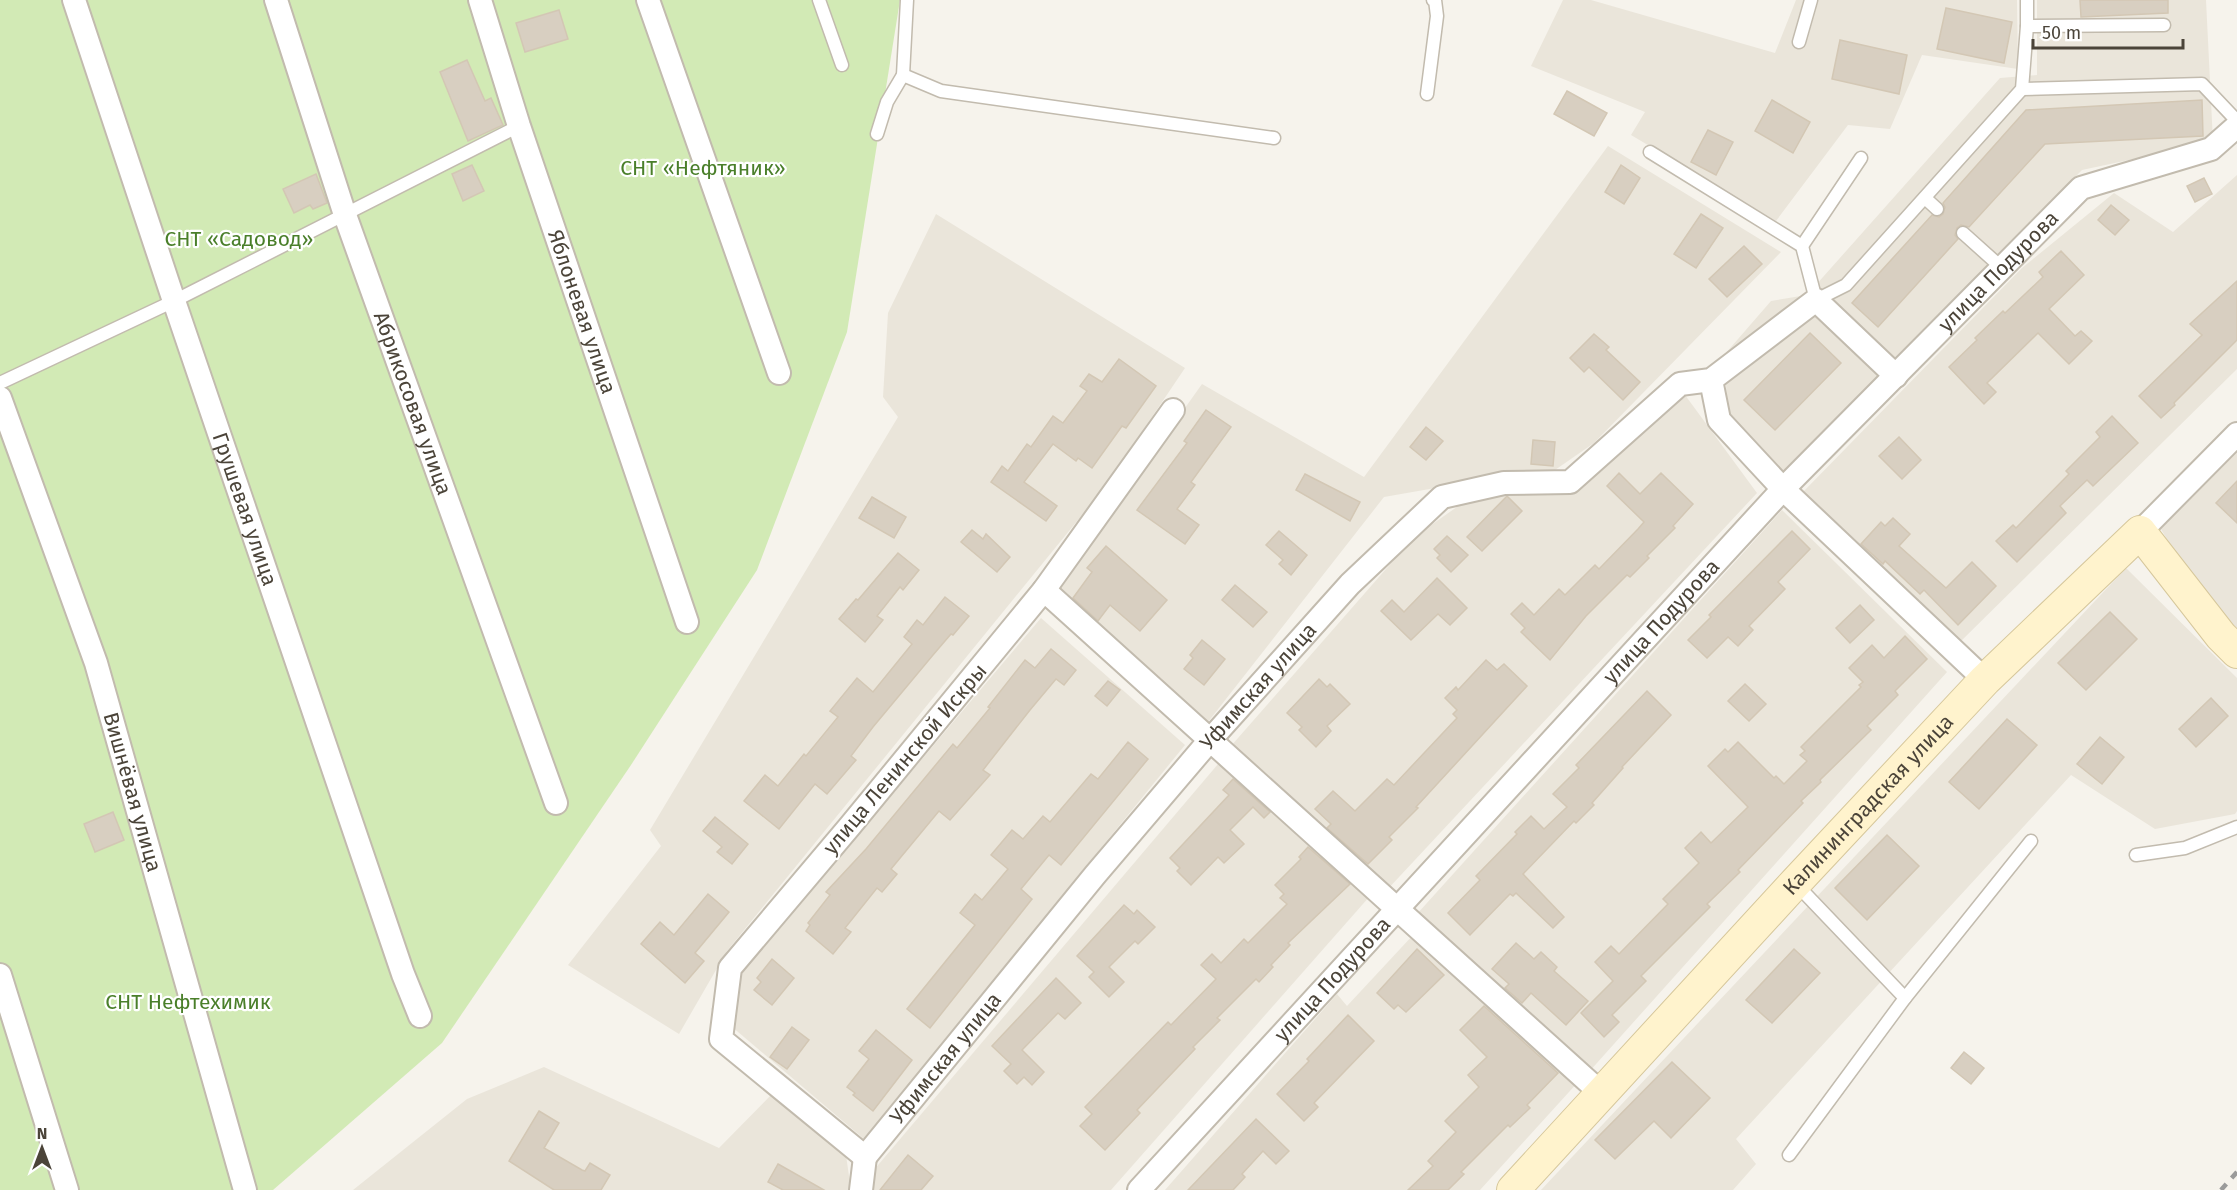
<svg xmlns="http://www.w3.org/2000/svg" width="2237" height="1190" font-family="'Fira Sans',sans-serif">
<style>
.residential{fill:#eae5da}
.green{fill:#d2eab5}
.building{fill:#d8cfc1;stroke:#d3c7b4;stroke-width:1.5}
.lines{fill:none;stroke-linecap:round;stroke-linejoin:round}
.lane-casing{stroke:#c2bbae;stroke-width:15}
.street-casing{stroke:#c2bbae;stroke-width:26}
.secondary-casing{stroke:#d6c79b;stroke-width:34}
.lane{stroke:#fff;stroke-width:12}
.street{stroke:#fff;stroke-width:22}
.secondary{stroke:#fff3cd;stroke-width:32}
.rail{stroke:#9a9a9a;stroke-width:4.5;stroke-dasharray:8 8;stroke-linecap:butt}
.labels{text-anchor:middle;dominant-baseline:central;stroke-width:4.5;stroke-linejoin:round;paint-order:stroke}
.park-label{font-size:21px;fill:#4a7f2a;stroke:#fff}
.street-label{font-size:21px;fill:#4b4439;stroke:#fff}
</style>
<rect width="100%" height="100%" fill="#f6f3ec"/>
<!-- residential -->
<g class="residential">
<path d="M1563 0H1591L1775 53 1796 0H2017L2018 69 1922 55 1890 129 1848 125 1776 221 1631 135 1645 112 1531 66Z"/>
<path d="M2037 0H2206L2213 142 2082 170 1782 475 1727 414 1725 354 1771 301 1807 295 2000 78 2037 75Z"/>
<path d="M1608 146 1781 252 1594 443 1542 479 1498 477 1384 497 1197 736 1050 598 1202 384 1364 477Z"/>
<path d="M2237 175V369L1958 644 1803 492 2022 268 2114 193 2173 232Z"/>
<path d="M936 214 1185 368 1104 488 727 951 679 1034 568 965 661 846 650 830 898 417 883 397 888 313Z"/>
<path d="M1685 395 1757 493 1386 891 1231 746 1414 537 1474 495 1565 493Z"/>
<path d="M2237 450V629L2186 572 2161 529Z"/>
<path d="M1782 510 1947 672 1588 1073 1417 914Z"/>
<path d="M2126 568 2237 678V811L2235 814 2155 829 2071 775 1736 1139 1756 1164 1733 1190H1541Z"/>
<path d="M1041 618 1185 745 864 1139 711 1009Z"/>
<path d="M1224 757 1370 896 1111 1190H866L873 1171Z"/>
<path d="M1414 934 1579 1081 1480 1190H1165L1337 994 1347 1006Z"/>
<path d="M544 1067 719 1148 771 1095 846 1155 851 1190H353L467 1099Z"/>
</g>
<!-- green -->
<path class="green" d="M0 0H900L847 332 757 570 631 765 442 1043 273 1190H0Z"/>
<!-- building -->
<g class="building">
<path d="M2080 0H2168V13L2081 17Z"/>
<path d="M1946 8 2012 22 2004 63 1937 49Z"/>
<path d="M559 10 568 39 525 52 516 23Z"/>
<path d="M1840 40 1907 55 1899 94 1832 79Z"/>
<path d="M467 60 485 101 491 98 503 125 468 141 440 72Z"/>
<path d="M1567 91 1607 113 1594 136 1554 114Z"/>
<path d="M1772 100 1810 122 1793 153 1755 131Z"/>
<path d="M2202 100 2203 136 2045 144 1969 227 1961 225 1957 228 1955 235 1958 239 1878 327 1852 303 1932 215 1939 217 1943 214 1945 207 1943 203 2026 110Z"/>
<path d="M1708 130 1733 142 1716 175 1691 162Z"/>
<path d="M472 165 484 191 463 201 452 174Z"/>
<path d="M1621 165 1640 178 1624 204 1605 192Z"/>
<path d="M316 174 327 203 313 209 310 205 294 213 283 189Z"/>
<path d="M2204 178 2212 194 2195 202 2187 186Z"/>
<path d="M2111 205 2129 220 2115 235 2098 220Z"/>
<path d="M1701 214 1723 228 1696 268 1674 254Z"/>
<path d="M1744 246 1762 264 1727 297 1709 279Z"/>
<path d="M2061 251 2084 275 2049 309 2075 336 2081 331 2092 341 2069 364 2038 333 1987 383 1996 392 1984 404 1949 367 1977 340 1975 338 2003 311 2005 313 2043 277 2039 272Z"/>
<path d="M2237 281V340L2174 403 2175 405 2161 418 2139 396 2202 335 2190 324Z"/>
<path d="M1810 333 1841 363 1775 430 1744 400Z"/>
<path d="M1594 334 1609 347 1606 350 1640 382 1623 400 1589 367 1584 372 1570 358Z"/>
<path d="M1119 359 1156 386 1126 428 1122 426 1092 468 1078 458 1076 461 1053 444 1024 482 1057 506 1046 521 991 482 1002 466 1008 471 1027 444 1031 447 1053 416 1063 423 1087 391 1080 386 1089 374 1102 382Z"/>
<path d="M1206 410 1231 427 1191 482 1195 485 1177 509 1199 525 1185 544 1137 510 1187 443 1184 441Z"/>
<path d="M2112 416 2138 443 2093 486 2087 480 2060 506 2066 513 2017 562 1996 541 2013 525 2016 528 2069 474 2066 471 2100 437 2096 432Z"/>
<path d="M1426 427 1443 441 1426 460 1410 447Z"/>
<path d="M1899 437 1921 460 1902 479 1879 456Z"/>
<path d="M1533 440 1555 442 1553 466 1531 464Z"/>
<path d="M1619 473 1640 494 1661 473 1693 504 1673 526 1675 528 1647 556 1649 558 1630 577 1627 575 1586 616 1550 660 1521 632 1525 628 1511 614 1522 603 1534 615 1559 589 1565 595 1595 565 1599 569 1638 529 1644 522 1607 486Z"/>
<path d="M1305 474 1360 502 1350 521 1296 490Z"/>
<path d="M2237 481V523L2216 503Z"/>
<path d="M1507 496 1522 511 1482 551 1467 537Z"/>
<path d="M872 497 906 517 894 538 859 518Z"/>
<path d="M1893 518 1910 534 1899 546 1946 588 1972 562 1996 586 1958 625 1924 590 1920 594 1885 561 1883 564 1861 544 1881 522 1885 526Z"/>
<path d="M972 530 983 539 986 534 1010 557 997 572 961 542Z"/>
<path d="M1279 531 1307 555 1291 575 1279 564 1283 560 1266 545Z"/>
<path d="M1792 531 1810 549 1778 582 1785 589 1749 626 1753 630 1738 646 1728 637 1707 658 1688 640 1711 617 1709 615Z"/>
<path d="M1447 536 1468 555 1451 572 1437 558 1440 555 1434 549Z"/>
<path d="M1106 546 1167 600 1140 631 1110 605 1098 621 1073 598 1092 572 1087 568Z"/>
<path d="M898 553 919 570 903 590 900 587 877 616 883 620 865 642 839 619 856 599 858 600Z"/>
<path d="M1437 578 1467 608 1450 625 1438 614 1411 640 1381 611 1392 600 1404 612Z"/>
<path d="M1235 585 1267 612 1253 627 1222 600Z"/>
<path d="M945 597 969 616 953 635 951 634 933 655 873 727 851 756 856 760 827 794 815 784 779 829 744 801 765 775 778 786 804 754 806 756 838 717 830 711 857 678 873 692 912 644 904 637 917 620 923 625Z"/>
<path d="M1860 605 1874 620 1850 643 1836 628Z"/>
<path d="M2110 612 2137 639 2086 690 2058 663Z"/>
<path d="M1905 636 1927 659 1895 691 1898 695 1867 726 1871 730 1820 780 1821 782 1801 801 1803 803 1738 870 1740 872 1707 904 1710 907 1641 976 1646 981 1612 1015 1619 1022 1604 1037 1581 1013 1613 981 1595 962 1611 946 1619 954 1668 904 1663 899 1699 863 1685 848 1701 832 1711 843 1748 807 1708 766 1725 749 1728 752 1738 742 1774 778 1776 776 1784 784 1807 761 1800 755 1805 751 1801 747 1861 687 1859 685 1863 682 1849 668 1872 645 1884 658Z"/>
<path d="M1202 640 1225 659 1204 685 1184 669 1193 658 1190 655Z"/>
<path d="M1051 649 1076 670 1064 685 1056 679 1030 710 983 770 990 775 950 820 939 811 891 869 897 874 882 892 877 888 845 928 851 932 833 954 806 931 810 925 808 923 830 895 826 892 866 849 953 744 957 748 990 708 988 707 1025 660 1035 668Z"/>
<path d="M1486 660 1497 670 1504 664 1527 686 1416 807 1418 808 1389 837 1392 840 1368 864 1327 828 1331 824 1315 809 1333 791 1355 811 1387 779 1394 785 1457 718 1453 714 1457 710 1445 698 1456 687 1458 690Z"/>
<path d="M1319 679 1327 687 1330 684 1350 704 1327 726 1331 731 1316 747 1299 730 1302 727 1287 713Z"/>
<path d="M1108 681 1120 690 1107 706 1095 696Z"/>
<path d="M1745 684 1766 704 1749 721 1728 701Z"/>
<path d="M1647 691 1671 715 1622 767 1623 768 1592 803 1594 805 1576 823 1574 821 1523 874 1564 917 1553 928 1516 893 1513 896 1510 894 1470 935 1448 913 1480 880 1476 876 1517 834 1515 832 1531 816 1544 829 1567 807 1553 794 1579 768 1576 765Z"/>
<path d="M2211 698 2228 716 2196 747 2179 729Z"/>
<path d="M2007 719 2037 745 1979 809 1949 782Z"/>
<path d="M2100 737 2124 757 2102 784 2077 764Z"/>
<path d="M1128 742 1148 759 1061 865 1049 855 1021 889 1032 899 930 1028 907 1009 975 925 960 913 975 894 982 900 1008 869 991 855 1012 830 1023 839 1043 816 1050 822 1091 774 1098 779Z"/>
<path d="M1233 779 1270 812 1264 818 1253 807 1230 830 1244 844 1224 863 1218 857 1191 885 1177 871 1180 868 1170 858 1229 795 1223 790Z"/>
<path d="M113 812 124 840 95 852 84 824Z"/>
<path d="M715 817 748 844 732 864 717 852 722 847 703 831Z"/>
<path d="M1887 835 1919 866 1867 920 1835 888Z"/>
<path d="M1308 847 1350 884 1288 943 1290 945 1271 965 1273 967 1259 982 1256 979 1217 1018 1220 1020 1193 1047 1195 1049 1137 1110 1140 1113 1105 1150 1080 1126 1092 1114 1085 1107 1168 1022 1171 1025 1216 979 1201 965 1212 954 1221 963 1244 939 1248 943 1287 904 1280 898 1284 894 1275 885 1301 859 1299 857Z"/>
<path d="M708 894 729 912 695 953 704 961 685 983 641 944 660 922 674 935Z"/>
<path d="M1124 905 1134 914 1137 910 1155 927 1138 944 1135 941 1109 967 1124 982 1109 997 1089 977 1094 972 1077 956Z"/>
<path d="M1516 943 1534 959 1541 952 1557 967 1554 971 1588 1001 1566 1025 1531 993 1522 1003 1505 988 1509 984 1492 969Z"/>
<path d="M1417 949 1444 975 1406 1012 1398 1005 1394 1009 1377 993Z"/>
<path d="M1794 949 1820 973 1772 1023 1746 1000Z"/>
<path d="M772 959 794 978 772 1005 754 990 761 982 757 978Z"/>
<path d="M1056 978 1081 1003 1065 1019 1058 1013 1022 1050 1044 1072 1032 1085 1024 1077 1017 1084 1004 1071 1011 1064 992 1046Z"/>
<path d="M1484 1006 1558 1073 1527 1105 1530 1108 1510 1127 1508 1125 1461 1172 1464 1174 1448 1190H1408L1433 1166 1428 1161 1456 1132 1445 1121 1479 1087 1468 1075 1487 1057 1460 1030Z"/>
<path d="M1348 1015 1374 1041 1314 1103 1318 1107 1304 1121 1277 1094 1309 1061 1307 1059Z"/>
<path d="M792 1027 809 1040 787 1069 770 1057Z"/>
<path d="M876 1030 912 1060 873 1111 853 1095 855 1093 847 1087 869 1059 859 1051Z"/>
<path d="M1964 1052 1984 1068 1971 1084 1951 1068Z"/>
<path d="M1672 1062 1710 1098 1671 1138 1654 1121 1615 1159 1595 1140Z"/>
<path d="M539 1111 559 1123 544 1148 582 1170 585 1171 590 1163 610 1175 601 1190H554L509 1161Z"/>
<path d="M1256 1119 1289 1151 1276 1164 1263 1151 1242 1174 1245 1177 1233 1190H1188Z"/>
<path d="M908 1155 933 1176 921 1190H880Z"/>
<path d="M778 1164 824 1190H783L768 1182Z"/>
</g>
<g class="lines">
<defs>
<g id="lane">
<path d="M819 0 842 65"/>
<path d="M2027 26 2164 25"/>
<path d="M1799 42 1811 0"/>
<path d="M903 75 941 91 1274 138"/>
<path d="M2022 89 2202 84 2237 121"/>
<path d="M1427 94 1437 16 1435 0H1433"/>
<path d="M877 134 887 102 903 75 907 0"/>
<path d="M1650 152 1802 246 1816 300 1846 285 2022 89 2027 26V0"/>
<path d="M1925 198 1937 209"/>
<path d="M1963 233 2002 268"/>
<path d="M1802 246 1861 158"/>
<path d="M0 383 174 301 519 126"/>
<path d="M2136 855 2185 848 2237 827"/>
<path d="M1905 998 2031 841"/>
<path d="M1789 1155 1905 998 1796 884"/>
</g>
<g id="street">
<path id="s1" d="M74 0 174 301 403 974 420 1016"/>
<path id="s2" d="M276 0 345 215 556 803"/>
<path id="s3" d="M480 0 519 126 687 622"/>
<path d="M648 0 779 373"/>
<path d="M1711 380 1719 420 1783 489 1985 680"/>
<path id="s4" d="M0 398 96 663 245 1190"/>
<path id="s5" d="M1173 410 1044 590 850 826 730 968 721 1039 865 1157 1095 875 1210 740 1350 584 1442 497 1504 483 1570 482 1680 384 1711 380 1816 300 1896 376"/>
<path d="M2140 532 2237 434"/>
<path d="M1044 590 1601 1093"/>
<path d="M0 975 67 1190"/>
<path d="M861 1190 865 1157"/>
<path id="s6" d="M1139 1190 1783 489 2081 188 2211 149 2237 126"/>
</g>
<g id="secondary">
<path id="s7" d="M1513 1190 1795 883 1985 680 2140 532 2221 636 2237 652"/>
</g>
</defs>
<!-- lane casing -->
<use href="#lane" class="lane-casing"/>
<!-- street casing -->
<use href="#street" class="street-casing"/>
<!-- secondary casing -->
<use href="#secondary" class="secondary-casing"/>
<!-- lane -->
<use href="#lane" class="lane"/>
<!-- street -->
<use href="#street" class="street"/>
<!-- secondary -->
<use href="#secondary" class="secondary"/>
<!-- rail -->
<path class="rail" d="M2221 1190 2237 1172"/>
</g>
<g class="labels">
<!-- park labels -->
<g class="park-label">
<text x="703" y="168">СНТ «Нефтяник»</text>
<text x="239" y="239">СНТ «Садовод»</text>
<text x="188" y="1002">СНТ Нефтехимик</text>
</g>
<!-- street labels -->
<g class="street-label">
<text stroke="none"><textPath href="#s6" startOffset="1258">улица Подурова</textPath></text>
<text stroke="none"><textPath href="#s3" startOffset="328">Яблоневая улица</textPath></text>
<text stroke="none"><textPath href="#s2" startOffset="426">Абрикосовая улица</textPath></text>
<text stroke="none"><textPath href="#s1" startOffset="537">Грушевая улица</textPath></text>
<text stroke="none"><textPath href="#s6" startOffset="772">улица Подурова</textPath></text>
<text stroke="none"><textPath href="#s5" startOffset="1584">Уфимская улица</textPath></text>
<text transform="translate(905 759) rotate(-50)">улица Ленинской Искры</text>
<text stroke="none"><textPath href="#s4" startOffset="416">Вишнёвая улица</textPath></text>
<text stroke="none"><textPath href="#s7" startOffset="524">Калининградская улица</textPath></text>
<text stroke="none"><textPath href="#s6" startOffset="286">улица Подурова</textPath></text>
<text stroke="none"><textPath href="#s5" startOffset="1098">Уфимская улица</textPath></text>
</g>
</g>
<!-- north arrow -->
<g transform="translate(42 1148)" stroke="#ffffff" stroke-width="4.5" paint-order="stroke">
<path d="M0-4.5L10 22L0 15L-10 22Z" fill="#4b4439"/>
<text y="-9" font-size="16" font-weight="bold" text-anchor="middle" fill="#4b4439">N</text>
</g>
<!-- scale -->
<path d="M2033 39v9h150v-9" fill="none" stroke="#4b4439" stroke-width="3"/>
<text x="2042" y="39" font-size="18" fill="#4b4439" stroke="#ffffff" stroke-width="4.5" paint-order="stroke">50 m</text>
</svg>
